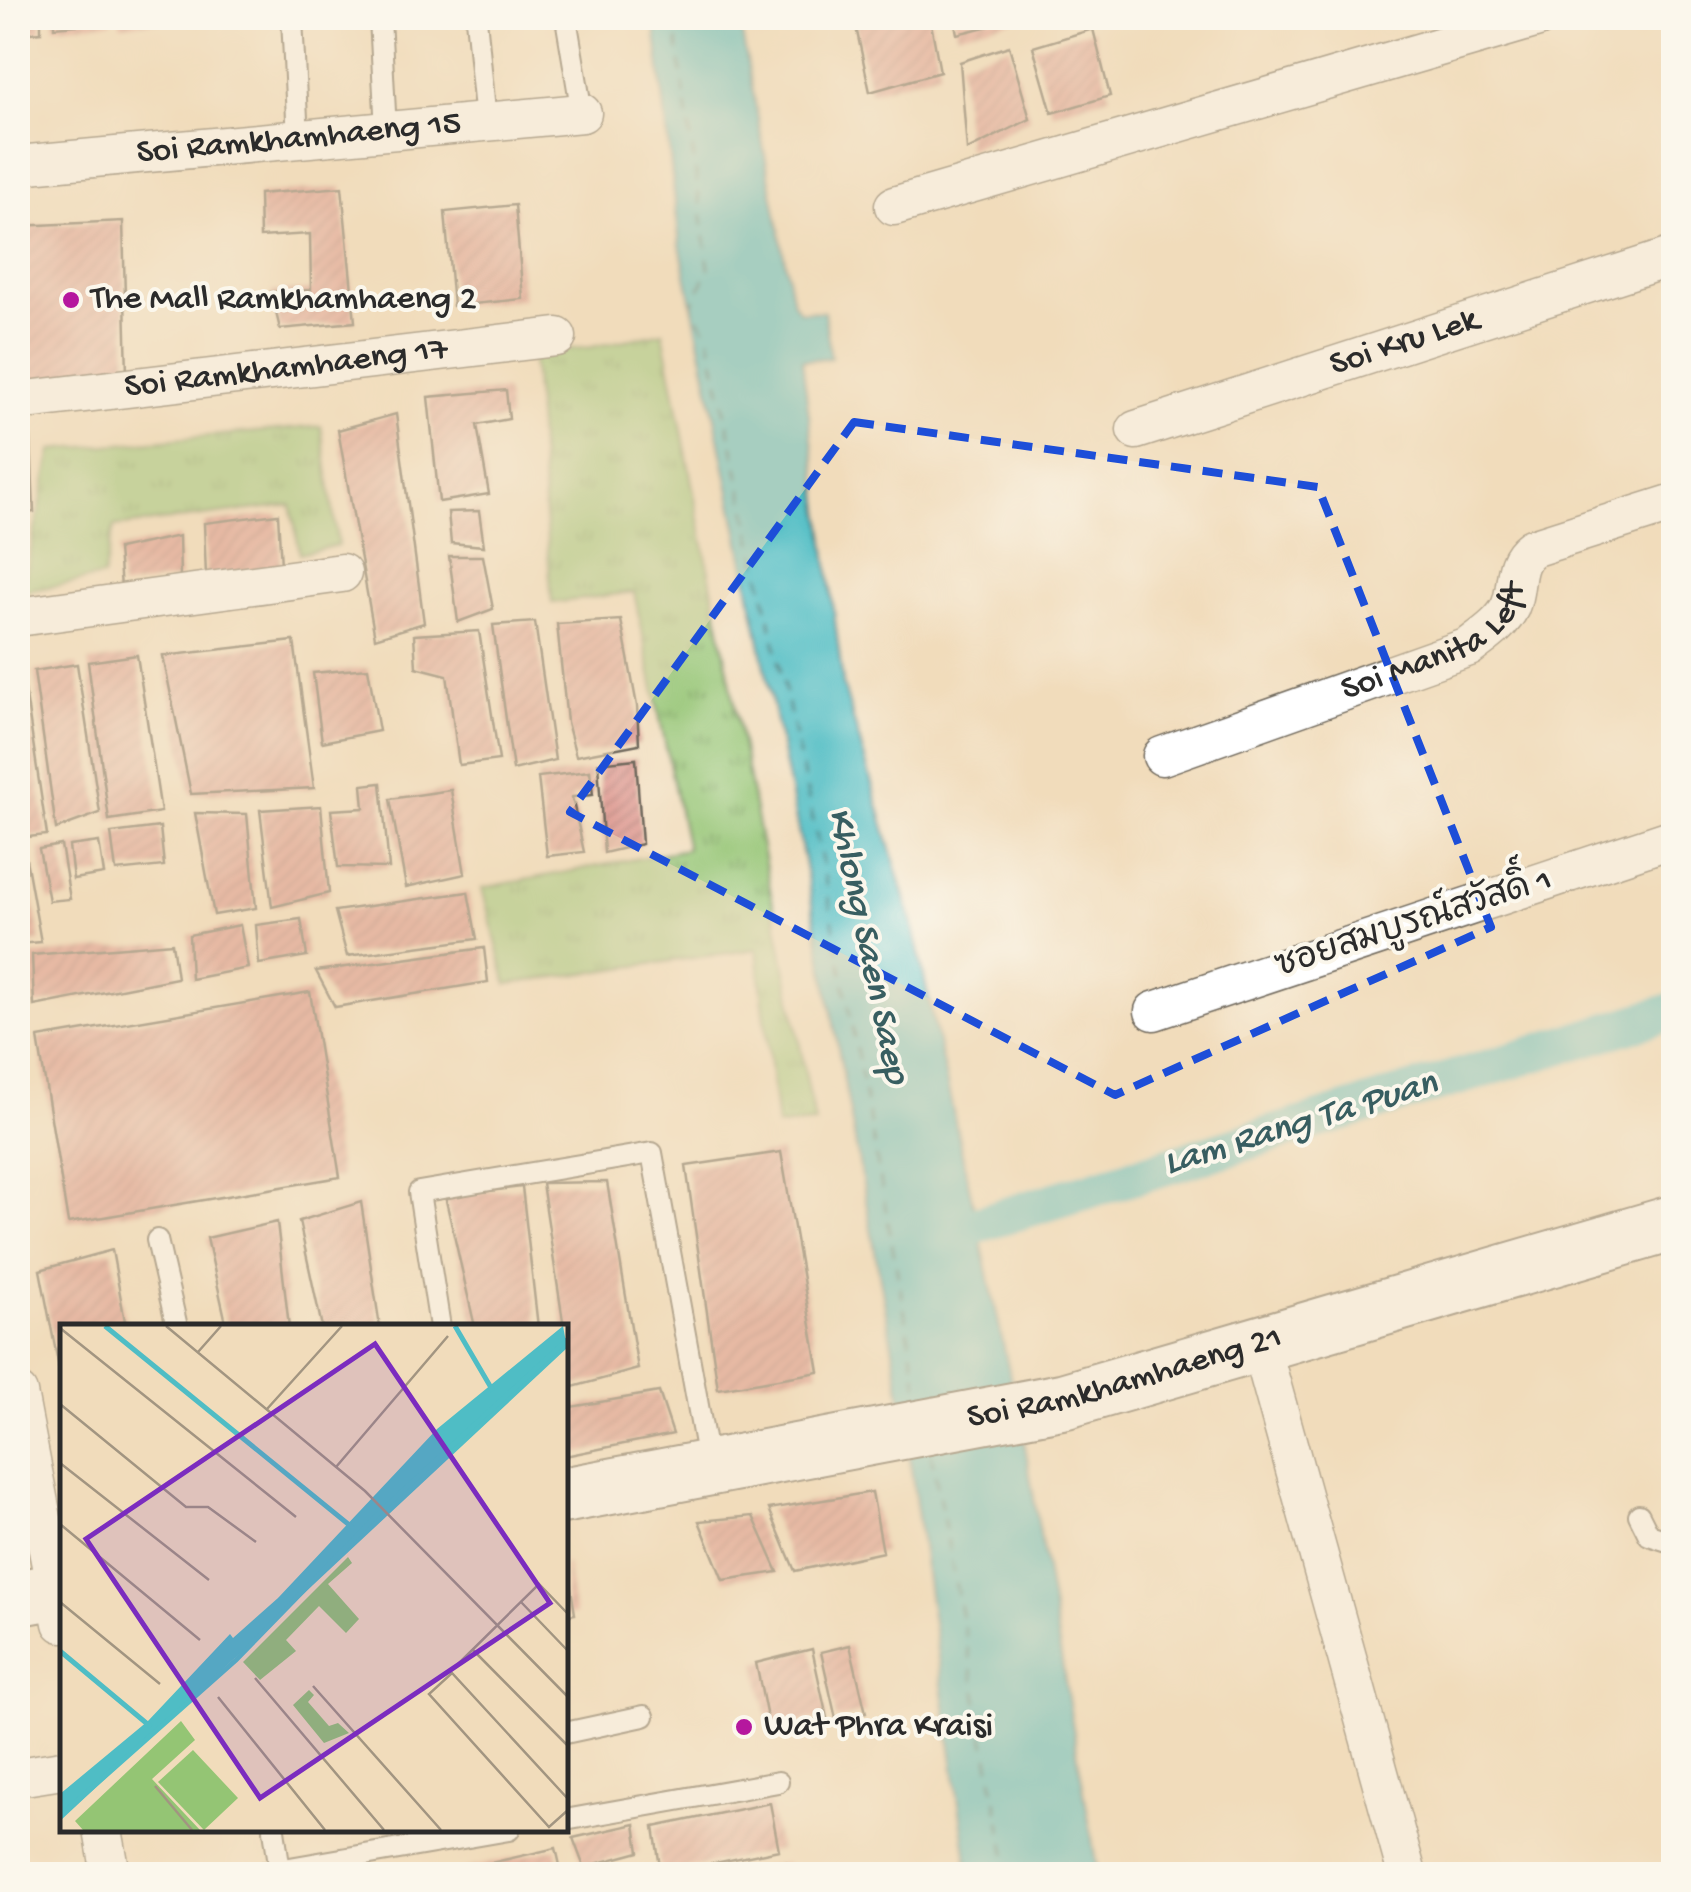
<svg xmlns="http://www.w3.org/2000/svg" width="1691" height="1892" font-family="'Gochi Hand','Playpen Sans Thai',sans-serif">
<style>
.grass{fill:url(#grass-tufts);stroke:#607850;stroke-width:2.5}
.water{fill:#4fbdc5;stroke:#3d7478;stroke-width:2.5}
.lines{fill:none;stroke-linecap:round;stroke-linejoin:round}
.canal{stroke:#4fbdc5;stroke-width:38}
.ferry{stroke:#385e61;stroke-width:2.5;stroke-dasharray:12 10;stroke-linecap:butt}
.building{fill:url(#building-hatch)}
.lane-casing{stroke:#70695d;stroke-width:24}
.street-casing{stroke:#70695d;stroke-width:41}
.secondary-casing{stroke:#70695d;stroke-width:59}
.lane{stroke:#fff;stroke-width:20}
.street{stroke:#fff;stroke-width:38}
.secondary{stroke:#fff;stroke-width:55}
.marked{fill:none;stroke:#1d4ed8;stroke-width:8;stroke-dasharray:20 12;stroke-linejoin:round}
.poi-dot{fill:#b5179e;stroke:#fbf7ec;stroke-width:4}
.labels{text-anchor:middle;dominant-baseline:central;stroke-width:8;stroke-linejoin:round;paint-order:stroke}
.street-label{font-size:35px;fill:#2b2b2b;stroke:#fbf7ec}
.poi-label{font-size:35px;fill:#2b2b2b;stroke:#fbf7ec;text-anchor:start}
.water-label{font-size:38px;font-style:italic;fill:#385e61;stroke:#fbf7ec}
.inset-river{fill:none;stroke:#4fbdc5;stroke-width:5}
.inset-road{fill:none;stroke:#a29581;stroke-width:2.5}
.view{fill:#7b2cbf;fill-opacity:0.15;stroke:#7b2cbf;stroke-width:5}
.inset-edge{fill:none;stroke:#2b2b2b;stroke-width:5}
</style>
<defs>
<pattern id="grass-tufts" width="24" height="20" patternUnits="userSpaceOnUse" patternTransform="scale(2.5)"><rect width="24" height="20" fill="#94c574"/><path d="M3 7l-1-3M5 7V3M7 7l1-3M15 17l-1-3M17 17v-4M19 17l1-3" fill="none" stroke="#79a05f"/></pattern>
<pattern id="building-hatch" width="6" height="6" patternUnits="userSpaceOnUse" patternTransform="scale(2.5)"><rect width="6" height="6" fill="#db8f87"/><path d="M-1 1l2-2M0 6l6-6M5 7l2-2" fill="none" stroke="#b2756f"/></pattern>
</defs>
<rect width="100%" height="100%" fill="#fbf7ec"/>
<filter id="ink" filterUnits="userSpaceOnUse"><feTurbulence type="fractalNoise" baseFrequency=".01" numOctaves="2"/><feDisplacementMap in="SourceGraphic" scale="20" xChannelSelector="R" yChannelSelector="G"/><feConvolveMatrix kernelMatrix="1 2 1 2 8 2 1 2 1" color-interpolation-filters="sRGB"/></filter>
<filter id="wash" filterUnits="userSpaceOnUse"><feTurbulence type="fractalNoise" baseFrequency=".0048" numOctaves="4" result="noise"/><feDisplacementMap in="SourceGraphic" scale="40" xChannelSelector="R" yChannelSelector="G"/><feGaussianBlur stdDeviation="2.25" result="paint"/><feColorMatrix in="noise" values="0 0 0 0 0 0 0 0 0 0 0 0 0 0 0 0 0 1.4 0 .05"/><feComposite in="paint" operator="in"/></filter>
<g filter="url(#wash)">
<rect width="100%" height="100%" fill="#f1dcbb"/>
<!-- grass -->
<g class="grass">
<path d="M663 332 815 1123 777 1126 757 949 507 984 482 888 687 849 634 592 552 603 532 353 592 347Z"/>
<path d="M321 426 338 545 300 554 291 505 114 527 103 577 22 592 52 450Z"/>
</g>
<!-- water -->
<path class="water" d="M654 18H739L793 303 799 311 824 312 831 358 802 360 843 684 912 922 1024 1440 1098 1874H969L898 1378 804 860 680 245Z"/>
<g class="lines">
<!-- canal -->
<path class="canal" d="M930 1239 1674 1011"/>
<!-- ferry -->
<g class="ferry">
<path d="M674 18 709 268 692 306 709 336 821 857 921 1401"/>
<path d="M931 1453 1010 1874"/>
</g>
</g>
<g id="blocks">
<!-- building -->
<g class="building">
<path d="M18 18H41V32L18 34Z"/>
<path d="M54 18H112V22L54 27Z"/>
<path d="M120 18H176V20L120 25Z"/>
<path d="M854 18H930L940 72 870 92Z"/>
<path d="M954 18H1017V19L957 34Z"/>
<path d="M1093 29 1110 96 1052 113 1033 47Z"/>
<path d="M1009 46 1030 119 967 150 960 62Z"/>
<path d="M342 187 355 322 280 329 271 292 311 290 310 234 260 237 259 194Z"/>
<path d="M515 205 523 299 453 306 445 212Z"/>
<path d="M123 221 127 375 18 386V226Z"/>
<path d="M506 390 509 419 477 425 489 494 439 502 428 397Z"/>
<path d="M396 414 424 623 375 638 338 430Z"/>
<path d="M31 437 34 512 18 515V439Z"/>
<path d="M479 511 484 546 451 543 448 512Z"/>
<path d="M278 514 281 566 206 577 204 523Z"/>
<path d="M179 536 180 578 121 588 118 549Z"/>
<path d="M449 556H483L493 609 458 622Z"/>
<path d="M621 620 637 706 639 744 576 756 567 722 557 624Z"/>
<path d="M535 622 555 760 513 770 493 625Z"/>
<path d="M479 631 499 760 459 765 447 675 416 667 414 635Z"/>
<path d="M294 641 314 788 191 794 163 656Z"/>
<path d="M137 655 161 812 109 820 88 662Z"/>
<path d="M77 664 100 813 56 829 34 671Z"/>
<path d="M368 668 379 731 322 742 313 673Z"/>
<path d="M22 669 47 835 18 838V670Z"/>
<path d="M636 759 642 844 604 853 598 763Z"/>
<path d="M590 771 593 795 572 797 584 852 547 856 538 777Z"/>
<path d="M381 783 389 868 338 867 331 810 364 808 362 785Z"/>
<path d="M451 790 465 874 406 887 390 799Z"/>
<path d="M321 806 329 893 272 907 260 810Z"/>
<path d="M195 813 247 814 256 908 214 915Z"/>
<path d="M160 827 164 866 116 871 111 833Z"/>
<path d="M99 842 104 874 73 879 69 846Z"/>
<path d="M61 845 70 899 49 901 39 849Z"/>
<path d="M24 848 41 942 18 944V849Z"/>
<path d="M468 892 477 939 347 956 335 911Z"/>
<path d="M301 919 307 956 259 964 256 925Z"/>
<path d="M240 925 248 968 191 979 189 935Z"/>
<path d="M172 943 177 978 34 1006 32 955Z"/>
<path d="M484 948 488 982 335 1007 316 971Z"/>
<path d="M18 989H21L24 1053 18 1055Z"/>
<path d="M310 992 340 1177 68 1223 38 1038Z"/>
<path d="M781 1152 819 1372 718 1389 686 1166Z"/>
<path d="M607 1182 638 1369 573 1387 542 1183Z"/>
<path d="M522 1187 538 1327H475L445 1196Z"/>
<path d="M361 1202 380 1327H322L299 1221Z"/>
<path d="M277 1222 289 1327H227L207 1238Z"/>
<path d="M112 1250 126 1327H62L61 1378 40 1270Z"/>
<path d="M659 1392 673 1434 565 1456V1408Z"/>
<path d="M872 1492 883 1552 795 1571 769 1509Z"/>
<path d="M753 1516 778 1572 723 1580 699 1521Z"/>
<path d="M567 1564 575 1614 565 1616V1565Z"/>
<path d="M850 1645 866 1713 836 1719 821 1652Z"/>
<path d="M812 1649 827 1718 769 1728 756 1663Z"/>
<path d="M770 1803 779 1850 661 1874 654 1827Z"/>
<path d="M635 1824 639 1852 584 1867 573 1838Z"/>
<path d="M556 1848 562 1874H457L456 1871Z"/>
<path d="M786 1862 789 1874H741L740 1873Z"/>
</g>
</g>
</g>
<g filter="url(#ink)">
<use href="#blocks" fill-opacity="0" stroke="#70695d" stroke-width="2.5"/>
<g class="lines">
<defs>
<g id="lane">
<path d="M292 18 298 139"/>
<path d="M380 18 386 131"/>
<path d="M476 18 486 121"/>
<path d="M566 18 582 113"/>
<path d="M157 1240 177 1327"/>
<path d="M440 1327 419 1192 652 1153 709 1466"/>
<path d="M1639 1515 1649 1535 1674 1543"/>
<path d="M565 1733 644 1716"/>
<path d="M565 1820 778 1782"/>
<path d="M274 1830 280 1870"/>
<path d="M255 1874 509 1830"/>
</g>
<g id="street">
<path id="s1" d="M18 165 582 113"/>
<path d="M894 206 1538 18"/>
<path id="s2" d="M18 401 557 337"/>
<path id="s3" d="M1136 430 1674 256"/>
<path d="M18 617 342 573"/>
<path id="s4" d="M1162 756 1469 647C1483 636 1502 624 1510 607 1519 586 1511 563 1532 548L1674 503"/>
<path d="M1154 1011 1674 838"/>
<path d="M1260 1343 1407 1874"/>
<path d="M18 1393 62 1623"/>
<path d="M18 1777 62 1770"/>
<path d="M103 1830 111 1874"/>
</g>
<g id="secondary">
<path id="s5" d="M565 1495 1064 1401 1674 1223"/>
<path d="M18 1598 62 1590"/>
</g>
</defs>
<!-- lane casing -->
<use href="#lane" class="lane-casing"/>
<!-- street casing -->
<use href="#street" class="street-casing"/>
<!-- secondary casing -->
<use href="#secondary" class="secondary-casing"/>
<!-- lane -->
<use href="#lane" class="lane"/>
<!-- street -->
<use href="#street" class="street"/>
<!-- secondary -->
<use href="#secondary" class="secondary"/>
</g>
</g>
<!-- marked area -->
<path d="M0 0H1691V1892H0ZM854 422 1318 487 1491 927 1115 1095 570 812Z" fill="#f1dcbb" fill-opacity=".55" fill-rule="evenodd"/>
<path class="marked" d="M854 422 1318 487 1491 927 1115 1095 570 812Z"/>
<!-- markers -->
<g class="poi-dot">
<circle cx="71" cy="300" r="10"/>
<circle cx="744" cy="1727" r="10"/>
</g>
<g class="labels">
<!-- street labels -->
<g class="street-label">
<text stroke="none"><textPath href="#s1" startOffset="282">Soi Ramkhamhaeng 15</textPath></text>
<text stroke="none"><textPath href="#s3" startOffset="282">Soi Kru Lek</textPath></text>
<text stroke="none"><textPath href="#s2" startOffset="270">Soi Ramkhamhaeng 17</textPath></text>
<text stroke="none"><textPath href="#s4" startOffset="300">Soi Manita Left</textPath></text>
<text transform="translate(1414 925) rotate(-18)">ซอยสมบูรณ์สวัสดิ์ 1</text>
<text stroke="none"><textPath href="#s5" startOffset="572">Soi Ramkhamhaeng 21</textPath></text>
</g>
<!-- poi labels -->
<g class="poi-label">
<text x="91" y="300">The Mall Ramkhamhaeng 2</text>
<text x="764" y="1727">Wat Phra Kraisi</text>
</g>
<!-- water labels -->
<g class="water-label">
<text transform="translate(866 946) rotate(78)">Khlong Saen Saep</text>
<text transform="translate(1301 1125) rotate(-17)">Lam Rang Ta Puan</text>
</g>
</g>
<!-- overview -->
<g transform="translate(60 1324)">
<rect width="508" height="508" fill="#f1dcbb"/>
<path d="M288 233 292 239 268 260 299 295 286 309 259 282 226 316 236 327 200 356 183 338ZM249 366 254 371 248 378 269 402 278 399 289 409 264 419 233 381ZM121 397 135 416 92 455 140 506H23L15 497Z" fill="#94c574"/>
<path d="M133 426 178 474 144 506 98 458Z" fill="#94c574"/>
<path d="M503 2 507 24 0 497V470L88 397 170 310 173 314 218 274 377 105Z" fill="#4fbdc5"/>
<path class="inset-river" d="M45 2 293 204M395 2 433 67M325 183 508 15M0 327 91 403M0 492 176 336 319 189"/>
<path class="inset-road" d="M106 2 305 167 508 373M0 4 236 193M138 28 161 2M0 80 126 183H148L196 218M207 85 282 2M0 139 149 256M276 143 388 12M0 200 140 316M0 278 100 360M461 278 508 327M413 326 508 422M398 340 479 260 508 290M195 354 324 506M253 362 381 506M158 373 265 506M95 462 132 506M508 475 392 349 369 370 489 503 508 486"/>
<path class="view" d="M315 20 490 279 200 474 26 215Z"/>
<rect width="508" height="508" class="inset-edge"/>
</g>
<!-- margin -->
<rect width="1691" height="1892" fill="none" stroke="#fbf7ec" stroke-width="60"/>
</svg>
